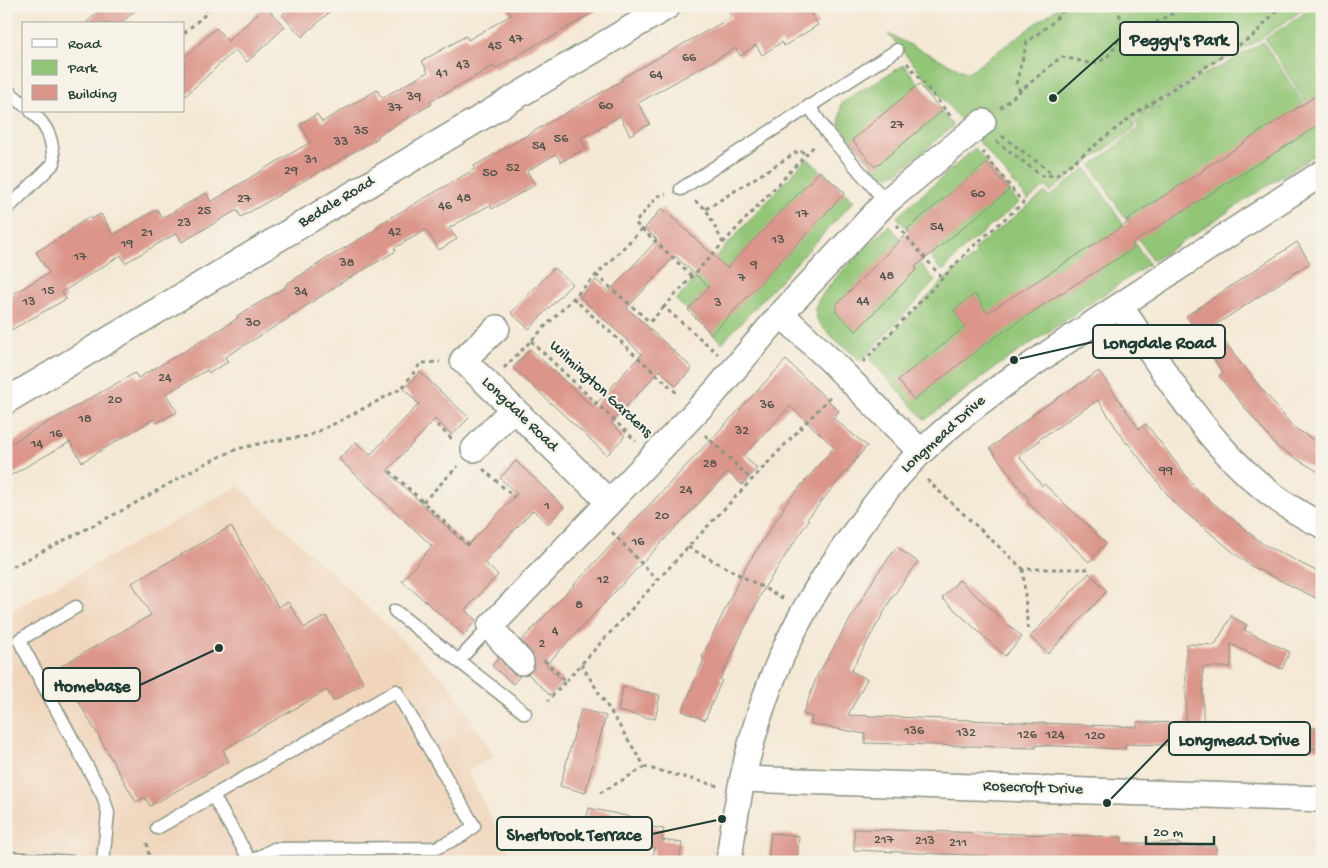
<svg xmlns="http://www.w3.org/2000/svg" width="1328" height="868" font-family="'Gochi Hand',sans-serif">
<style>
.built{fill:#f0d5bc}
.green{fill:#92c677;stroke:#588256}
.building{fill:#db958b}
.lines{fill:none;stroke-linecap:round;stroke-linejoin:round}
.service-casing{stroke:#8a9384;stroke-width:15}
.minor-casing{stroke:#8a9384;stroke-width:28}
.path{stroke:#8a9384;stroke-width:3;stroke-dasharray:4 4;stroke-linecap:butt}
.service{stroke:#fff;stroke-width:12}
.minor{stroke:#fff;stroke-width:25}
.labels{text-anchor:middle;dominant-baseline:central;stroke-width:4.5;stroke-linejoin:round;paint-order:stroke}
.number-label{font-size:14px;fill:#4e534a}
.street-label{font-size:16px;fill:#1f3d34;stroke:#f7f3e8}
.leader{fill:none;stroke:#1f3d34;stroke-width:2}
.callout-dot{fill:#1f3d34;stroke:#f7f3e8;stroke-width:2}
.callout{fill:#f7f3e8;stroke:#1f3d34;stroke-width:2}
.callout-label{font-size:18px;text-anchor:middle;font-weight:bold;fill:#1f3d34}
</style>
<rect width="100%" height="100%" fill="#f7f3e8"/>
<filter id="ink" filterUnits="userSpaceOnUse"><feTurbulence type="fractalNoise" baseFrequency=".02" numOctaves="2"/><feDisplacementMap in="SourceGraphic" scale="10" xChannelSelector="R" yChannelSelector="G"/><feConvolveMatrix kernelMatrix="1 2 1 2 8 2 1 2 1" color-interpolation-filters="sRGB"/></filter>
<filter id="wash" filterUnits="userSpaceOnUse"><feTurbulence type="fractalNoise" baseFrequency=".0096" numOctaves="4" result="noise"/><feDisplacementMap in="SourceGraphic" scale="20" xChannelSelector="R" yChannelSelector="G"/><feGaussianBlur stdDeviation="1.12" result="paint"/><feColorMatrix in="noise" values="0 0 0 0 0 0 0 0 0 0 0 0 0 0 0 0 0 1.4 0 .05"/><feComposite in="paint" operator="in"/></filter>
<g filter="url(#wash)">
<rect width="100%" height="100%" fill="#f4e9d5"/>
<!-- built -->
<path class="built" d="M239 486 451 686 494 756 468 772 510 855 509 862H6V613Z"/>
<!-- green -->
<g class="green">
<path d="M1060 6H1308L1259 40 1199 74 1132 121 1135 128 1088 162 1050 192 1046 186 1028 200 888 34 968 73Z"/>
<path d="M1315 6H1322V127L1265 39Z"/>
<path d="M1263 42 1322 130V150L1153 261 1091 166 1139 128 1135 122 1156 106 1161 113 1157 106 1200 76 1224 65Z"/>
<path d="M904 65 953 126 901 170C894 175 890 177 881 175L839 125 841 104 857 93Z"/>
<path d="M975 148 1019 203 966 246 944 270H941L897 217Z"/>
<path d="M807 158 854 201 722 343 676 300Z"/>
<path d="M1086 168 1149 264 993 369 925 420 869 358 943 281 977 254 974 249 1045 192 1049 197Z"/>
<path d="M889 225 935 281 861 361C849 350 824 333 817 319 816 316 815 311 815 308 821 287 873 242 889 225Z"/>
</g>
<g id="blocks">
<!-- building -->
<g class="building">
<path d="M104 6H140L120 24H85Z"/>
<path d="M265 6 285 27 247 62 235 50 184 97V58L216 28 228 41Z"/>
<path d="M292 6H336L302 37 282 15Z"/>
<path d="M505 6H604L547 40 546 39 495 69 493 66 430 102 432 104 377 136 378 138 241 217 237 210 182 242 177 233 125 263 121 255 62 292 66 299 6 333V298L49 273 36 252 72 230 71 229 89 217 91 219 101 214 113 235 157 209 162 218 206 193 211 202 264 169 311 142 300 124 317 114 322 122 377 90 382 98 428 72 422 61 466 36 468 40 511 15Z"/>
<path d="M740 6H806L818 25 784 46 782 42 762 55 756 45 740 56 736 48 638 103 650 124 630 135 620 116 581 138 586 148 561 162 556 154 527 171 535 185 492 209 490 205 449 228 457 239 439 250 426 230 394 248 396 251 334 287V288L288 317 289 318 225 357 228 362 209 373 207 370 166 394 177 412 156 423 154 419 82 462 70 442 6 478V446L135 373 138 378 188 349 238 318 237 316 286 287 285 285 331 256 380 227 378 225 475 169 474 166 623 80 622 78 732 17 729 13Z"/>
<path d="M919 84 942 111 875 167 852 140Z"/>
<path d="M1322 92V123L1131 244 1134 248 1055 297 985 344 914 400 898 380 965 327 954 310 975 294 987 313 1129 222 1127 219 1203 171 1202 170 1244 143V142Z"/>
<path d="M987 163 1009 190 915 267 917 269 856 331 836 312V305L909 231 907 229Z"/>
<path d="M820 171 845 193 712 334 688 310 709 287 675 256 627 308 692 368 676 386 660 370 611 423 625 436 607 455 513 368 530 349 593 407 642 354 580 297 596 280 609 292 657 240 645 228 662 208 727 268Z"/>
<path d="M1297 242 1310 263 1214 326 1238 360 1293 427 1322 445V474L1277 447 1219 376 1223 373 1186 316Z"/>
<path d="M554 268 572 284 529 329 511 313Z"/>
<path d="M786 360 839 411 833 418 867 446 807 519 809 520 764 588 720 679 722 680 705 720 682 711 704 659 702 657 745 568 784 508 783 507 834 447 790 406 743 456 757 468 742 485 728 472 546 665 563 681 550 695 528 674 534 667 535 660 532 652 521 641Z"/>
<path d="M1099 371 1139 429 1146 424 1197 490 1263 544 1322 574V601L1249 565 1174 503 1128 443 1127 444 1098 400 1038 440 1039 441 1019 456 1042 486 1044 484 1106 543 1089 562 1027 502 1029 500 990 448 1033 415V414Z"/>
<path d="M420 372 469 418 452 435 435 419 387 471 467 546 517 494 500 478 516 461 564 507 548 524 533 510 484 562 498 575 465 610 476 620 464 635 402 581 432 546 339 459 356 442 370 455 419 404 404 389Z"/>
<path d="M231 526 278 607 288 602 304 628 326 616 364 683 333 701 327 690 223 750 229 761 150 806 145 797 136 802 59 667 151 615 132 583Z"/>
<path d="M897 547 918 562 893 596 851 671 867 679 848 715 1137 727V722L1186 723V644L1215 645 1232 615V617L1247 625 1244 630 1290 652 1282 669 1231 644V667H1203V726L1319 728V749L1125 744V749L1036 745V748L865 743V734L811 724 812 717 803 714 817 676 876 575Z"/>
<path d="M1089 573 1107 591 1048 654 1030 637Z"/>
<path d="M959 580 1022 637 1005 656 942 598Z"/>
<path d="M499 658 511 672 520 676 513 684 492 666Z"/>
<path d="M623 687 660 695 655 719 618 711Z"/>
<path d="M581 709 606 716 585 793 560 786Z"/>
<path d="M589 808 631 817 629 824 664 829 662 840 682 843 679 862H652L655 848 583 832Z"/>
<path d="M854 829 1122 837V843H1178V845L1216 846V862H1136L1029 858V862H988V856L854 850Z"/>
<path d="M771 833 799 836 797 862H768Z"/>
</g>
</g>
</g>
<g filter="url(#ink)">
<use href="#blocks" fill-opacity="0" stroke="#8a9384" stroke-width="1"/>
<g class="lines">
<defs>
<g id="service">
<path d="M6 89 24 105"/>
<path d="M809 106 827 133 886 202"/>
<path d="M681 189 897 50"/>
<path d="M6 210 54 163C52 138 49 128 31 111"/>
<path d="M76 607 19 640 103 796 108 813 103 862"/>
<path d="M395 611 525 713"/>
<path d="M458 661 490 627"/>
<path d="M213 796 251 862"/>
<path d="M157 828 396 691 474 826 463 835 436 848 274 849 250 862"/>
<path d="M6 858 72 862"/>
</g>
<g id="minor">
<path d="M1120 306C1176 388 1228 482 1322 525"/>
<path d="M781 314 828 358 921 452"/>
<path d="M497 328 463 360 609 502"/>
<path d="M6 401 668 6"/>
<path d="M474 449 513 409"/>
<path d="M521 662 490 627 714 393 781 314 886 202 983 122"/>
<path d="M744 779 1322 799"/>
<path d="M729 862C735 803 752 727 775 672 794 623 822 578 853 535 873 506 896 476 922 451 976 400 1037 361 1098 320 1173 271 1247 222 1322 173"/>
</g>
</defs>
<!-- service casing -->
<use href="#service" class="service-casing"/>
<!-- minor casing -->
<use href="#minor" class="minor-casing"/>
<!-- path -->
<g class="path">
<path d="M1117 6 1124 30"/>
<path d="M184 33 207 13 206 6"/>
<path d="M907 63 952 118"/>
<path d="M1020 91 1016 84 1027 42 1053 22 1067 6"/>
<path d="M1000 108 1061 57C1070 58 1079 61 1088 63 1107 66 1117 44 1124 30L1155 23 1186 6"/>
<path d="M1002 136 1048 170 1052 176"/>
<path d="M996 141 1042 176 1057 175 1136 113 1254 35 1281 6"/>
<path d="M695 201 706 209 723 243 664 307 718 354"/>
<path d="M706 209 800 150 806 155"/>
<path d="M897 225 942 278"/>
<path d="M642 229 692 276"/>
<path d="M723 243 815 145"/>
<path d="M596 275 650 322 664 307"/>
<path d="M573 298 679 395"/>
<path d="M531 341 636 441"/>
<path d="M863 362 970 249 1023 203 983 152"/>
<path d="M504 368 642 229 635 223 658 196 666 194"/>
<path d="M437 425 453 440"/>
<path d="M705 435 752 480"/>
<path d="M483 469 514 497"/>
<path d="M390 471 469 545"/>
<path d="M927 480 1023 569H1091"/>
<path d="M423 502 458 466"/>
<path d="M612 532 657 580"/>
<path d="M688 547 784 599"/>
<path d="M1023 569 1028 633"/>
<path d="M6 570 125 509 200 466 237 449 267 442 308 436 340 421 402 388 421 363 440 362"/>
<path d="M544 660 566 681 548 701"/>
<path d="M581 664 645 767 718 786"/>
<path d="M566 681 688 547 833 394"/>
<path d="M600 793 645 767"/>
<path d="M147 843 150 862"/>
</g>
<!-- service -->
<use href="#service" class="service"/>
<!-- minor -->
<use href="#minor" class="minor"/>
</g>
</g>
<g class="labels">
<!-- number labels -->
<g class="number-label">
<text x="516" y="39">47</text>
<text x="495" y="46">45</text>
<text x="689" y="58">66</text>
<text x="463" y="65">43</text>
<text x="442" y="73">41</text>
<text x="656" y="75">64</text>
<text x="414" y="97">39</text>
<text x="606" y="106">60</text>
<text x="395" y="108">37</text>
<text x="897" y="125">27</text>
<text x="361" y="131">35</text>
<text x="561" y="139">56</text>
<text x="341" y="142">33</text>
<text x="539" y="146">54</text>
<text x="311" y="160">31</text>
<text x="513" y="168">52</text>
<text x="291" y="171">29</text>
<text x="490" y="173">50</text>
<text x="978" y="194">60</text>
<text x="464" y="198">48</text>
<text x="244" y="199">27</text>
<text x="445" y="206">46</text>
<text x="204" y="211">25</text>
<text x="802" y="214">17</text>
<text x="184" y="223">23</text>
<text x="937" y="227">54</text>
<text x="395" y="232">42</text>
<text x="147" y="233">21</text>
<text x="778" y="240">13</text>
<text x="127" y="244">19</text>
<text x="80" y="257">17</text>
<text x="347" y="263">38</text>
<text x="754" y="265">9</text>
<text x="887" y="276">48</text>
<text x="742" y="278">7</text>
<text x="48" y="291">15</text>
<text x="301" y="292">34</text>
<text x="863" y="301">44</text>
<text x="29" y="302">13</text>
<text x="718" y="303">3</text>
<text x="253" y="323">30</text>
<text x="165" y="378">24</text>
<text x="115" y="400">20</text>
<text x="767" y="405">36</text>
<text x="85" y="419">18</text>
<text x="742" y="431">32</text>
<text x="56" y="434">16</text>
<text x="37" y="444">14</text>
<text x="710" y="464">28</text>
<text x="1166" y="471">99</text>
<text x="686" y="490">24</text>
<text x="547" y="506">1</text>
<text x="662" y="516">20</text>
<text x="638" y="542">16</text>
<text x="603" y="580">12</text>
<text x="579" y="605">8</text>
<text x="555" y="631">4</text>
<text x="542" y="644">2</text>
<text x="914" y="731">136</text>
<text x="966" y="733">132</text>
<text x="1027" y="735">126</text>
<text x="1055" y="735">124</text>
<text x="1095" y="736">120</text>
<text x="884" y="840">217</text>
<text x="925" y="841">213</text>
<text x="958" y="843">211</text>
</g>
<!-- street labels -->
<g class="street-label">
<text transform="translate(337 203) rotate(-31)">Bedale Road</text>
<text transform="translate(600 390) rotate(43)">Wilmington Gardens</text>
<text transform="translate(519 415) rotate(44)">Longdale Road</text>
<text transform="translate(944 435) rotate(-42)">Longmead Drive</text>
<text transform="translate(1033 789) rotate(2)">Rosecroft Drive</text>
</g>
</g>
<!-- callouts -->
<path class="leader" d="M1053 98L1120 38M1014 360L1093 342M219 648L140 685M1107 803L1169 739M722 819L652 834"/>
<g class="callout-dot">
<circle cx="1053" cy="98" r="5"/>
<circle cx="1014" cy="360" r="5"/>
<circle cx="219" cy="648" r="5"/>
<circle cx="1107" cy="803" r="5"/>
<circle cx="722" cy="819" r="5"/>
</g>
<g class="callout">
<rect x="1120" y="22" width="118" height="33" rx="5"/>
<rect x="1093" y="325" width="132" height="33" rx="5"/>
<rect x="43" y="668" width="97" height="33" rx="5"/>
<rect x="1169" y="722" width="141" height="33" rx="5"/>
<rect x="497" y="817" width="155" height="33" rx="5"/>
</g>
<g class="callout-label">
<text x="1179" y="45">Peggy's Park</text>
<text x="1159" y="348">Longdale Road</text>
<text x="92" y="691">Homebase</text>
<text x="1239" y="745">Longmead Drive</text>
<text x="574" y="840">Sherbrook Terrace</text>
</g>
<!-- margin -->
<rect width="1328" height="868" fill="none" stroke="#f7f3e8" stroke-width="25"/>
<!-- legend -->
<rect x="22" y="22" width="162" height="90" fill="#f7f3e8" stroke="#a1aaa0"/>
<rect x="32" y="39" width="25" height="8" fill="#ffffff" stroke="#a1aaa0"/>
<text x="68" y="48" font-size="15" fill="#1f3d34">Road</text>
<rect x="32" y="60" width="25" height="15" fill="#92c677" stroke="#a1aaa0"/>
<text x="68" y="72" font-size="15" fill="#1f3d34">Park</text>
<rect x="32" y="85" width="25" height="15" fill="#db958b" stroke="#a1aaa0"/>
<text x="68" y="98" font-size="15" fill="#1f3d34">Building</text>
<!-- scale -->
<path d="M1146 836v8h68v-8" fill="none" stroke="#1f3d34" stroke-width="2.5"/>
<text x="1153" y="836" font-size="15" fill="#1f3d34" stroke="#f7f3e8" stroke-width="4" paint-order="stroke">20 m</text>
</svg>
